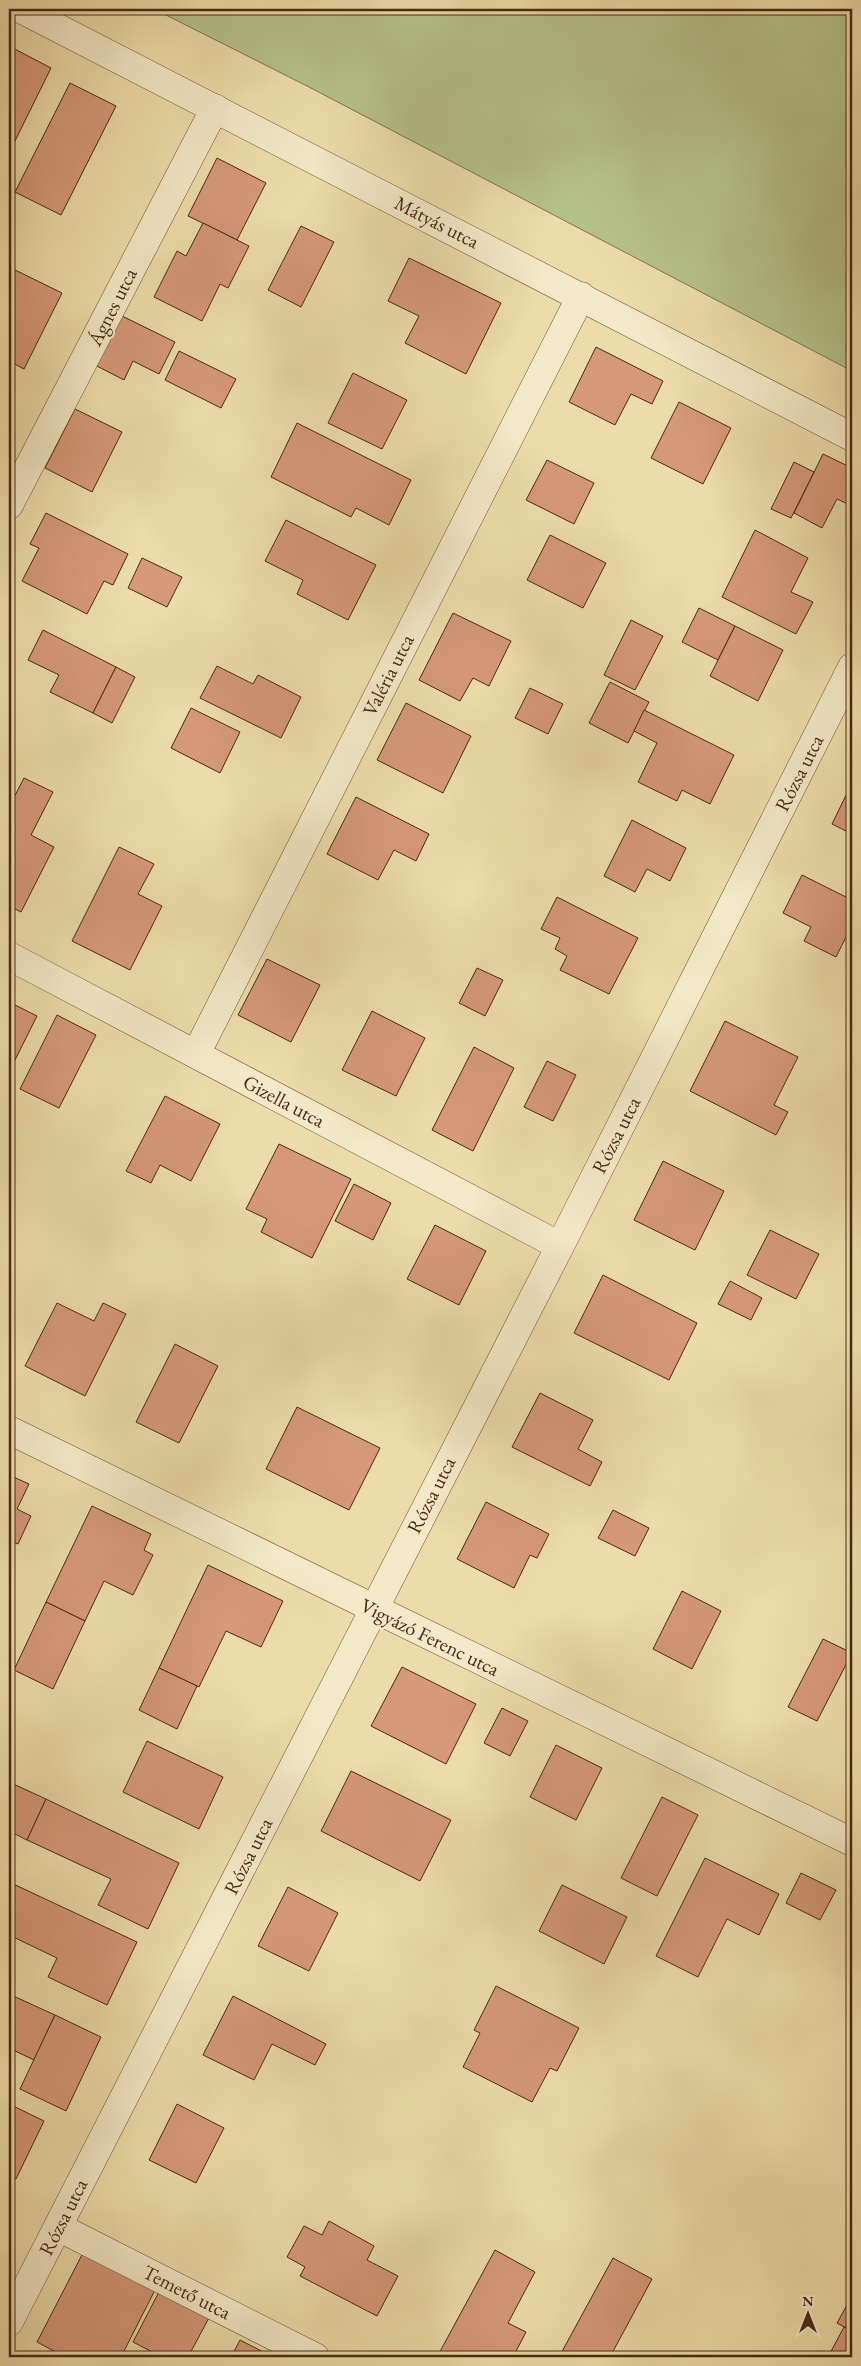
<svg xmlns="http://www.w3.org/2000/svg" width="861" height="2366" font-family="'EB Garamond',serif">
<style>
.green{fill:#b6c18a;stroke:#80754f}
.building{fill:#d59878;stroke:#4a2914}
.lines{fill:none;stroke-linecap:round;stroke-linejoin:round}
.minor-casing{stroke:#725639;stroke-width:29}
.minor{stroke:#f3e8c7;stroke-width:28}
.labels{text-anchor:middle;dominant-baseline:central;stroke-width:4.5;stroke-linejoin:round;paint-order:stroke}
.street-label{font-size:20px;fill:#4a2914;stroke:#f3e8c7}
</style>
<rect width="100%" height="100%" fill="#ecdca9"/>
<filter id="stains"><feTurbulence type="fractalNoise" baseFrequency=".004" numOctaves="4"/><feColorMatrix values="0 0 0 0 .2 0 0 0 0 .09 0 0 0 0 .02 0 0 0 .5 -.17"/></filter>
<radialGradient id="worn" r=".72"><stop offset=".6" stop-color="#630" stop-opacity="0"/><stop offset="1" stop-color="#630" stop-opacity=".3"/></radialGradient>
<!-- green -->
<path class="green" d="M154 9H852V371L309 87Z"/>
<!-- building -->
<g class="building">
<path d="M9 46 51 68 14 143 9 140Z"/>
<path d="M70 83 116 106 61 215 15 192Z"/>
<path d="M217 158 266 183 237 240 188 216Z"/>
<path d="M203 223 249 246 228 288 220 284 202 321 154 297 177 251 186 256Z"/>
<path d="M301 226 334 242 301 307 268 290Z"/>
<path d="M409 258 501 303 466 374 405 343 419 316 388 301Z"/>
<path d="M9 267 62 293 24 369 9 361Z"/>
<path d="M120 315 175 342 159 374 133 361 124 380 95 365Z"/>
<path d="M596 347 663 381 652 404 631 394 615 425 569 402Z"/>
<path d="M179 351 236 379 221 408 165 380Z"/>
<path d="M353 373 407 400 382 449 328 423Z"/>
<path d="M679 402 731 428 703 484 651 458Z"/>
<path d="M75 409 122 432 92 492 45 468Z"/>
<path d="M297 423 411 480 389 525 356 508 351 517 271 477Z"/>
<path d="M823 454 852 468V506L837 499 822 528 794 513Z"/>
<path d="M547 460 594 483 574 524 526 500Z"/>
<path d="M794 462 814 472 791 518 771 509Z"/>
<path d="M46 513 128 554 113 585 104 581 87 614 22 581 39 548 30 544Z"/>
<path d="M286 520 376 565 348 620 297 594 303 580 265 561Z"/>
<path d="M755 530 808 558 791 592 813 602 796 634 722 597Z"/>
<path d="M550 535 606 563 583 608 527 580Z"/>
<path d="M142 558 182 577 167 607 128 588Z"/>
<path d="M699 608 735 626 718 660 682 642Z"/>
<path d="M453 613 511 641 489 686 473 678 460 701 419 680Z"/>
<path d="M631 620 663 636 635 690 604 675Z"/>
<path d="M735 626 783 650 758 701 710 676Z"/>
<path d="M43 630 116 667 93 713 50 692 59 675 28 660Z"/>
<path d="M217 666 253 684 258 675 301 697 281 738 200 698Z"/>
<path d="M116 667 135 677 112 723 93 713Z"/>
<path d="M610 682 649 702 628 743 589 723Z"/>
<path d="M530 688 563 704 548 734 515 718Z"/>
<path d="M406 703 471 736 443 793 377 760Z"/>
<path d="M191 708 240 732 220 773 171 748Z"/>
<path d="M644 710 734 755 710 804 682 790 677 801 638 782 657 743 634 731Z"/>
<path d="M24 778 53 792 31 835 54 847 21 912 9 906V807Z"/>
<path d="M852 783V834L832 824Z"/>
<path d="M356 797 429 834 416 861 394 850 378 880 327 854Z"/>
<path d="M632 820 686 848 670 881 647 869 635 892 604 876Z"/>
<path d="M119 847 154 864 138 894 162 906 130 970 72 941Z"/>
<path d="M802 875 852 900V935L848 933 836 957 804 941 811 927 783 913Z"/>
<path d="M557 897 638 938 609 994 560 970 567 956 555 949 560 938 541 929Z"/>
<path d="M267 959 320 985 291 1042 238 1015Z"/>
<path d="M477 968 503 980 485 1016 459 1003Z"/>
<path d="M9 1002 37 1016 9 1072Z"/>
<path d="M372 1011 425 1038 396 1096 342 1070Z"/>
<path d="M57 1015 96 1035 59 1108 20 1089Z"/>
<path d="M725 1021 798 1057 774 1105 788 1112 776 1135 690 1091Z"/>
<path d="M474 1047 514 1068 473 1151 432 1130Z"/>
<path d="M547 1061 576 1075 553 1121 524 1107Z"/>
<path d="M165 1096 220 1124 191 1181 160 1165 151 1183 126 1171Z"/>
<path d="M852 1138V1149L848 1147Z"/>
<path d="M279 1144 351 1179 312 1258 261 1232 267 1219 246 1209Z"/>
<path d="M663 1161 724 1191 695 1250 634 1220Z"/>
<path d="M354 1184 391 1203 373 1240 335 1221Z"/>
<path d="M435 1225 486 1251 459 1305 407 1279Z"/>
<path d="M770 1230 819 1254 796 1299 747 1275Z"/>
<path d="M9 1262 15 1265 9 1277Z"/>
<path d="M603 1275 697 1323 669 1380 574 1333Z"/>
<path d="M730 1281 762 1298 751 1320 718 1304Z"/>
<path d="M57 1303 94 1321 103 1303 126 1314 85 1396 25 1366Z"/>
<path d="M175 1344 218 1366 179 1443 136 1422Z"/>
<path d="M540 1393 593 1420 578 1449 602 1462 590 1486 512 1447Z"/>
<path d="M297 1407 380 1448 349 1510 266 1469Z"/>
<path d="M9 1475 29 1484 17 1509 31 1516 18 1544 9 1540Z"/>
<path d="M486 1502 549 1534 537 1558 530 1555 514 1588 457 1559Z"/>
<path d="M92 1506 151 1534 144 1550 153 1555 133 1595 104 1581 85 1621 46 1602Z"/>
<path d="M613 1510 649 1528 635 1556 598 1538Z"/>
<path d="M208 1565 283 1601 261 1647 226 1631 199 1687 159 1668Z"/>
<path d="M682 1591 721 1611 692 1669 653 1649Z"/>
<path d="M46 1602 85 1621 53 1689 14 1670Z"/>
<path d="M823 1639 852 1653 817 1721 788 1707Z"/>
<path d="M402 1667 476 1704 446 1764 371 1726Z"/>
<path d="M159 1668 197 1686 177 1729 139 1710Z"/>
<path d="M502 1708 528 1721 510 1756 484 1743Z"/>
<path d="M147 1741 223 1777 199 1829 123 1792Z"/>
<path d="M556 1745 602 1768 576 1820 530 1797Z"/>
<path d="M351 1771 451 1820 420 1881 321 1831Z"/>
<path d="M9 1782 46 1799 27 1840 9 1831Z"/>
<path d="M662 1797 698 1815 657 1896 621 1878Z"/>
<path d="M46 1799 179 1863 148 1929 98 1905 111 1879 27 1840Z"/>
<path d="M705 1858 779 1894 759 1935 727 1919 698 1977 656 1956Z"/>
<path d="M801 1873 836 1890 820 1920 786 1903Z"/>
<path d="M9 1882 137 1942 107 2005 48 1977 57 1958 9 1935Z"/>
<path d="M562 1885 627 1917 604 1964 539 1931Z"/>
<path d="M288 1887 338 1913 309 1971 258 1946Z"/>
<path d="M496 1986 579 2028 557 2071 550 2068 532 2102 463 2067 480 2033 474 2030Z"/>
<path d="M9 1994 55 2015 34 2060 9 2048Z"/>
<path d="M233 1996 326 2044 315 2065 272 2044 254 2080 203 2055Z"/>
<path d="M55 2015 101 2037 66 2111 20 2089Z"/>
<path d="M9 2104 44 2121 16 2179 9 2176Z"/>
<path d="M177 2104 224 2128 196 2183 149 2160Z"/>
<path d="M329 2221 374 2246 367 2260 398 2276 377 2316 300 2276 305 2267 287 2257 304 2226 322 2235Z"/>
<path d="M85 2249 157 2286 121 2357H65L37 2342Z"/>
<path d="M495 2250 535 2272 508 2323 526 2332 513 2357H437Z"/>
<path d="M613 2258 652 2279 610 2357H559Z"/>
<path d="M160 2290 210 2316 188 2357H162L133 2342Z"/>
<path d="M852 2296V2331L837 2323Z"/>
<path d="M844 2327 852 2331V2357H828Z"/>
<path d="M240 2340 273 2357H231Z"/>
</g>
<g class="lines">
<defs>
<g id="minor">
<path d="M21 9 852 437"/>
<path d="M9 505 215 108"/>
<path d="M9 956 560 1246"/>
<path d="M196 1054 581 296"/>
<path d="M9 1430 852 1842"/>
<path d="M58 2227 315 2357"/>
<path d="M9 2322 560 1246 852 667"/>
</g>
</defs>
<!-- minor casing -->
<use href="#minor" class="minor-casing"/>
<!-- minor -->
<use href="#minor" class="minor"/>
</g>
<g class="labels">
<!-- street labels -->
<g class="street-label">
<text transform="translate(437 222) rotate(27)">Mátyás utca</text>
<text transform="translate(112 307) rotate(-63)">Ágnes utca</text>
<text transform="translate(388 675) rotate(-63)">Valéria utca</text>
<text transform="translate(799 773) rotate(-63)">Rózsa utca</text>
<text transform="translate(284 1101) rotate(28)">Gizella utca</text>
<text transform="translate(616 1135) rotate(-63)">Rózsa utca</text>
<text transform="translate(431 1495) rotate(-63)">Rózsa utca</text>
<text transform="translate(430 1637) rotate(26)">Vigyázó Ferenc utca</text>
<text transform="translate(248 1856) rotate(-63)">Rózsa utca</text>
<text transform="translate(63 2217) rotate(-63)">Rózsa utca</text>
<text transform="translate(187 2292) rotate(27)">Temető utca</text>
</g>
</g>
<!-- margin -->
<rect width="861" height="2366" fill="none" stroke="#ecdca9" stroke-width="30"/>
<rect x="10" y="10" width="841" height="2346" fill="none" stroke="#4a2914" stroke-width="2.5"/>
<rect x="15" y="15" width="831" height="2336" fill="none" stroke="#4a2914"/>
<!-- north arrow -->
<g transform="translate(808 2314)" stroke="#f3e8c7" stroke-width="4" paint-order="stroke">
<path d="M0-4L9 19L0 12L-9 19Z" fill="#4a2914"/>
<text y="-8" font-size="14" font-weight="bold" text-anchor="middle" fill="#4a2914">N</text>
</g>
<rect width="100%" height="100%" filter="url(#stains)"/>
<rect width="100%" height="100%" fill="url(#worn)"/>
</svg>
